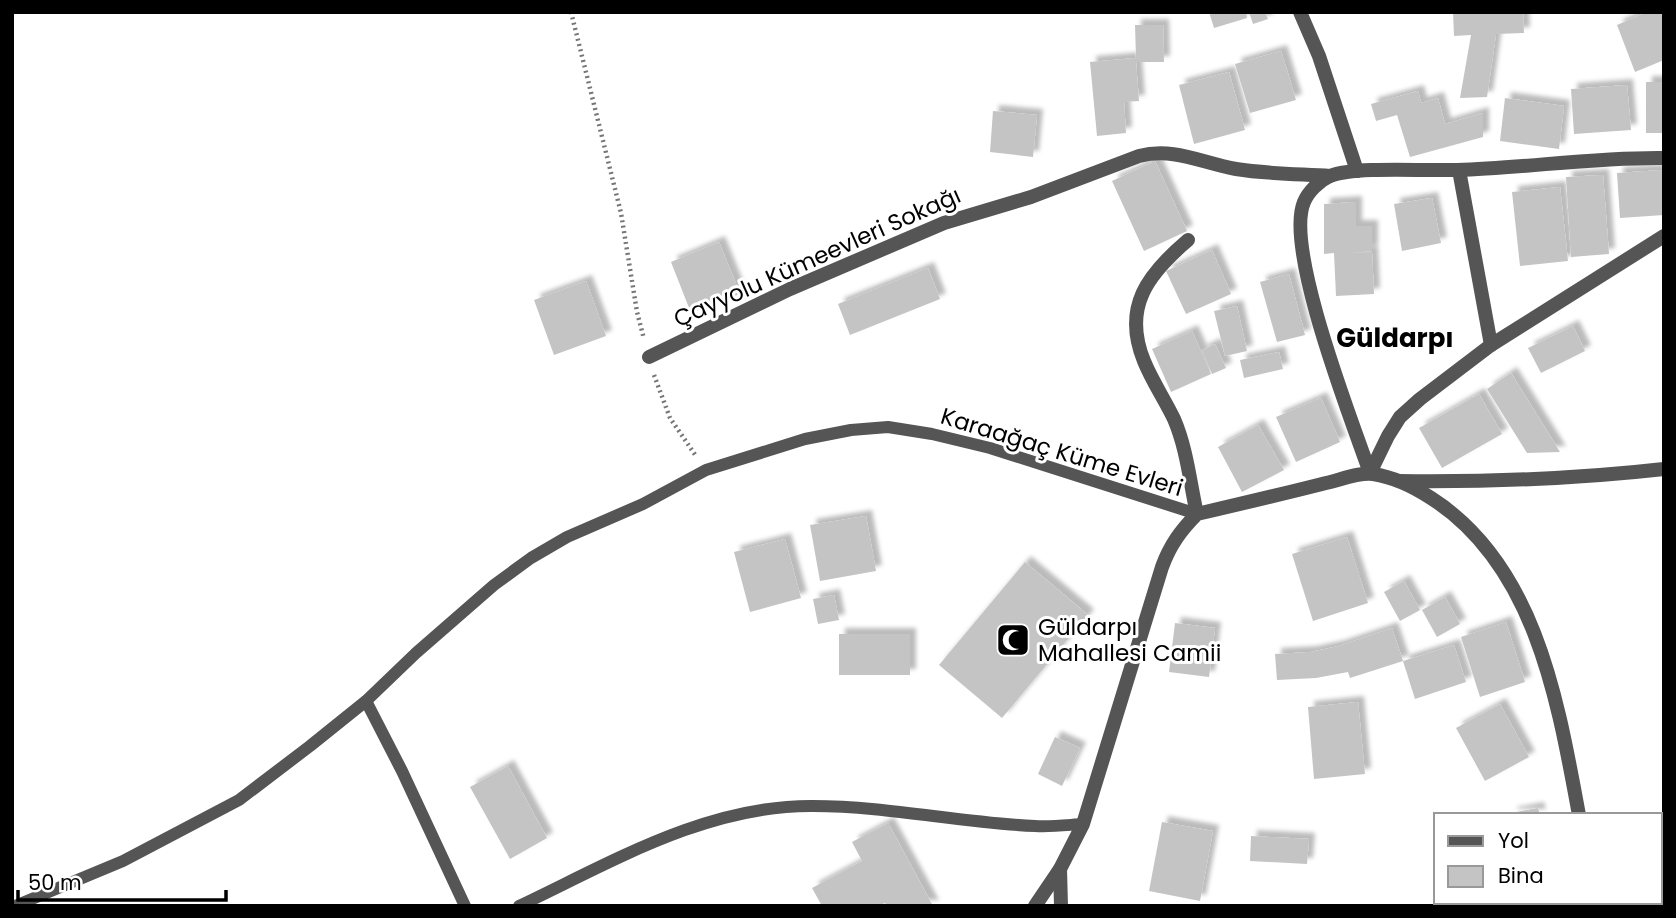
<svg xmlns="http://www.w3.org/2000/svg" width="1676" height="918" font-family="Poppins,sans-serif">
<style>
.building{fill:#c4c4c4;filter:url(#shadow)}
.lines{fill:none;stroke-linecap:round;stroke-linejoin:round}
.path{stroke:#777;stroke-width:4.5;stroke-dasharray:2 3.5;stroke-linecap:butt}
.service{stroke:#555;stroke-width:12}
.minor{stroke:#555;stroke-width:14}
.tertiary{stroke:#555;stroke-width:14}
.labels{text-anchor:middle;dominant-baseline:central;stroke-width:6;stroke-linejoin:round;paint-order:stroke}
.street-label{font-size:23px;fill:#000;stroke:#fff}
.poi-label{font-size:23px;fill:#000;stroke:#fff;text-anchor:start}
.quarter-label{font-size:26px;font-weight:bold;fill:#000;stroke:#fff}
</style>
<defs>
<filter id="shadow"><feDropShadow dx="6" dy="-6" stdDeviation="2" flood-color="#0004"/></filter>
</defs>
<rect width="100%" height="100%" fill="#fff"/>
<!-- building -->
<g class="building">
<path d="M1209 12H1246L1247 18 1214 28Z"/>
<path d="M1249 12H1265L1268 19 1253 24Z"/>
<path d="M1453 12H1523L1524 33 1496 34 1487 97 1460 98 1471 35 1454 36Z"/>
<path d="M1647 12H1664V60L1635 72 1617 25Z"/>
<path d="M1135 25H1163L1164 62H1136L1139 101 1124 102 1126 133 1097 136 1090 62 1136 58Z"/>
<path d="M1281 51 1296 100 1250 113 1235 64Z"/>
<path d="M1229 72 1245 130 1194 144 1179 85Z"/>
<rect x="1646" y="82" width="18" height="51"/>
<path d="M1627 85 1631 130 1574 134 1571 89Z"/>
<path d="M1418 91 1421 103 1438 98 1445 124 1483 113V137L1410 157 1397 115 1376 121 1371 104Z"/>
<path d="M1505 98 1564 106 1559 149 1500 141Z"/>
<path d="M993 111 1037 115 1033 157 990 152Z"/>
<path d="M1155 161 1187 231 1144 251 1112 181Z"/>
<path d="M1663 170 1664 215 1620 218 1617 173Z"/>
<path d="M1603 175 1609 254 1571 257 1566 177Z"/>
<path d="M1560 187 1568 261 1520 266 1512 192Z"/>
<path d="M1432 198 1441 243 1402 251 1394 204Z"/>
<path d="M1356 202V226H1372V251L1349 253 1372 252 1374 294 1336 296 1334 253 1324 254V204Z"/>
<path d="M719 242 740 294 691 313 671 262Z"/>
<path d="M1212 250 1231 294 1186 314 1166 271Z"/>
<path d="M928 268 940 299 850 335 838 304Z"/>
<path d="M1289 274 1305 335 1277 342 1260 282Z"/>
<path d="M586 281 606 336 554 355 534 300Z"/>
<path d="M1237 306 1247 351 1225 356 1214 311Z"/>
<path d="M1573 326 1585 351 1541 373 1528 348Z"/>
<path d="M1192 331 1211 374 1171 392 1152 349Z"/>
<path d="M1215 344 1226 368 1212 374 1202 350Z"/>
<path d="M1279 352 1283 369 1244 378 1240 360Z"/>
<path d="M1511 373 1560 452 1527 453 1487 389Z"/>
<path d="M1479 394 1502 434 1442 468 1419 428Z"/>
<path d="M1321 398 1340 442 1296 462 1276 417Z"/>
<path d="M1258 425 1284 470 1242 492 1218 447Z"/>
<path d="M866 516 876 571 820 581 810 525Z"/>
<path d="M1347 537 1368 603 1313 621 1292 554Z"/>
<path d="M785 539 801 598 750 612 734 552Z"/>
<path d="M1025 562 1088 615 1002 718 939 665Z"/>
<path d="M1404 581 1420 610 1400 621 1384 592Z"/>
<path d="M834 595 839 620 818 624 813 599Z"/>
<path d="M1445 597 1460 624 1437 637 1422 610Z"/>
<path d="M1506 622 1525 682 1480 697 1461 637Z"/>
<path d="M1175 623 1215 628 1209 677 1169 672Z"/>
<path d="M1392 628 1403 661 1350 678 1348 672 1316 678 1277 680 1275 654 1311 652 1339 646Z"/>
<rect x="839" y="634" width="71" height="41"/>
<path d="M1454 645 1466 682 1415 699 1403 661Z"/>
<path d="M1358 702 1365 774 1314 779 1308 707Z"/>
<path d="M1500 704 1529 757 1485 781 1456 728Z"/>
<path d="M1055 737 1080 748 1062 786 1038 774Z"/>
<path d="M508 766 547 838 510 859 470 787Z"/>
<path d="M1538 808 1540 815H1512L1511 813Z"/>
<path d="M1162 822 1213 831 1200 901 1149 891Z"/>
<path d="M888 823 933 906H887L885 903 879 906H822L812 888 862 861 852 842Z"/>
<path d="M1251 836 1309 839 1307 864 1250 861Z"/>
<path d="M1664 893V906H1645L1644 902H1660V894Z"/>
<rect x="1509" y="902" width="71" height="4"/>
</g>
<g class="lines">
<!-- path -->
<g class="path">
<path d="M571 12 621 213 637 312 644 339"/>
<path d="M654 375 670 418 696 456"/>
</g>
<!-- service -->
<g class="service">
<path d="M366 701 402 771 465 906"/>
<path d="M15 906 123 861 239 800 310 746 366 701 416 653 494 585 531 558 567 537 643 504 706 470 805 439 851 430 888 427 932 434 990 448 1197 514"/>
<path d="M519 906C612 862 707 805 813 806 888 806 961 823 1035 826 1051 827 1067 825 1083 824"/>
</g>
<!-- minor -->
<g class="minor">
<path d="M1300 12 1319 56 1357 171"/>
<path d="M1188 240C1148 274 1122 307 1144 361 1152 381 1165 400 1174 419 1187 449 1190 483 1197 514"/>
<path d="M649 357 790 289 944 223 1031 197 1139 156C1174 147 1202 163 1236 169 1267 174 1299 174 1330 176"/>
<path d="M1370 473C1352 421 1284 248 1304 202 1308 192 1319 181 1330 176 1355 166 1426 171 1457 170 1526 168 1595 157 1664 158"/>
<path d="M1400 481C1488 482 1576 479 1664 469"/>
<path d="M1060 869 1061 906"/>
</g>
<!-- tertiary -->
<g class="tertiary">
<path d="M1459 170 1491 345"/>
<path d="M1370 473 1388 436 1400 417 1420 399 1491 345 1664 236"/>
<path d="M1595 902 1596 906"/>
<path d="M1035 906 1060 869 1083 824 1162 567C1170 545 1181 530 1197 514 1240 504 1283 494 1326 483 1340 480 1359 472 1373 474 1393 477 1414 487 1431 498 1536 565 1558 702 1579 815"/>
</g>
</g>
<!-- icons -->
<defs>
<symbol id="mosque-square" viewBox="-11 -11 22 22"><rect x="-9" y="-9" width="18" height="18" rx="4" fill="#000" stroke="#fff"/><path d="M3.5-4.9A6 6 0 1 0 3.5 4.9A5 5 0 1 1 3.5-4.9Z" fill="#fff"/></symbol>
</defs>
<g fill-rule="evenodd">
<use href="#mosque-square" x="994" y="621" width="38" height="38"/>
</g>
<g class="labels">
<!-- street labels -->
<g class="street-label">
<text transform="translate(817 257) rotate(-24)">Çayyolu Kümeevleri Sokağı</text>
<text transform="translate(1062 452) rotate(17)">Karaağaç Küme Evleri</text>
</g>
<!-- poi labels -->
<g class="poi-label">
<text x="1038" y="627">Güldarpı<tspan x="1038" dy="26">Mahallesi Camii</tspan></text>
</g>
<!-- quarter labels -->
<g class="quarter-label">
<text x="1395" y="338">Güldarpı</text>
</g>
</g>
<!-- border -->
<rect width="1676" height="918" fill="none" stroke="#000000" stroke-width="28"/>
<!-- legend -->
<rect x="1434" y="813" width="228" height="91" fill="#ffffff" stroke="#999999" stroke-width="2"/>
<rect x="1448" y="836" width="35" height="10" fill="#555555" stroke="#999999" stroke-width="2"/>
<text x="1498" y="848" font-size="21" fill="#000000">Yol</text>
<rect x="1448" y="866" width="35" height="21" fill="#c4c4c4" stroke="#999999" stroke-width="2"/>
<text x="1498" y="883" font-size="21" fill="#000000">Bina</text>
<!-- scale -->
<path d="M18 890v10h208v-10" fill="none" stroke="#000000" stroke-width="3.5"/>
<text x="28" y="890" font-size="21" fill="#000000" stroke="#ffffff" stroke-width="5" paint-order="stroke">50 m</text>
</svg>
